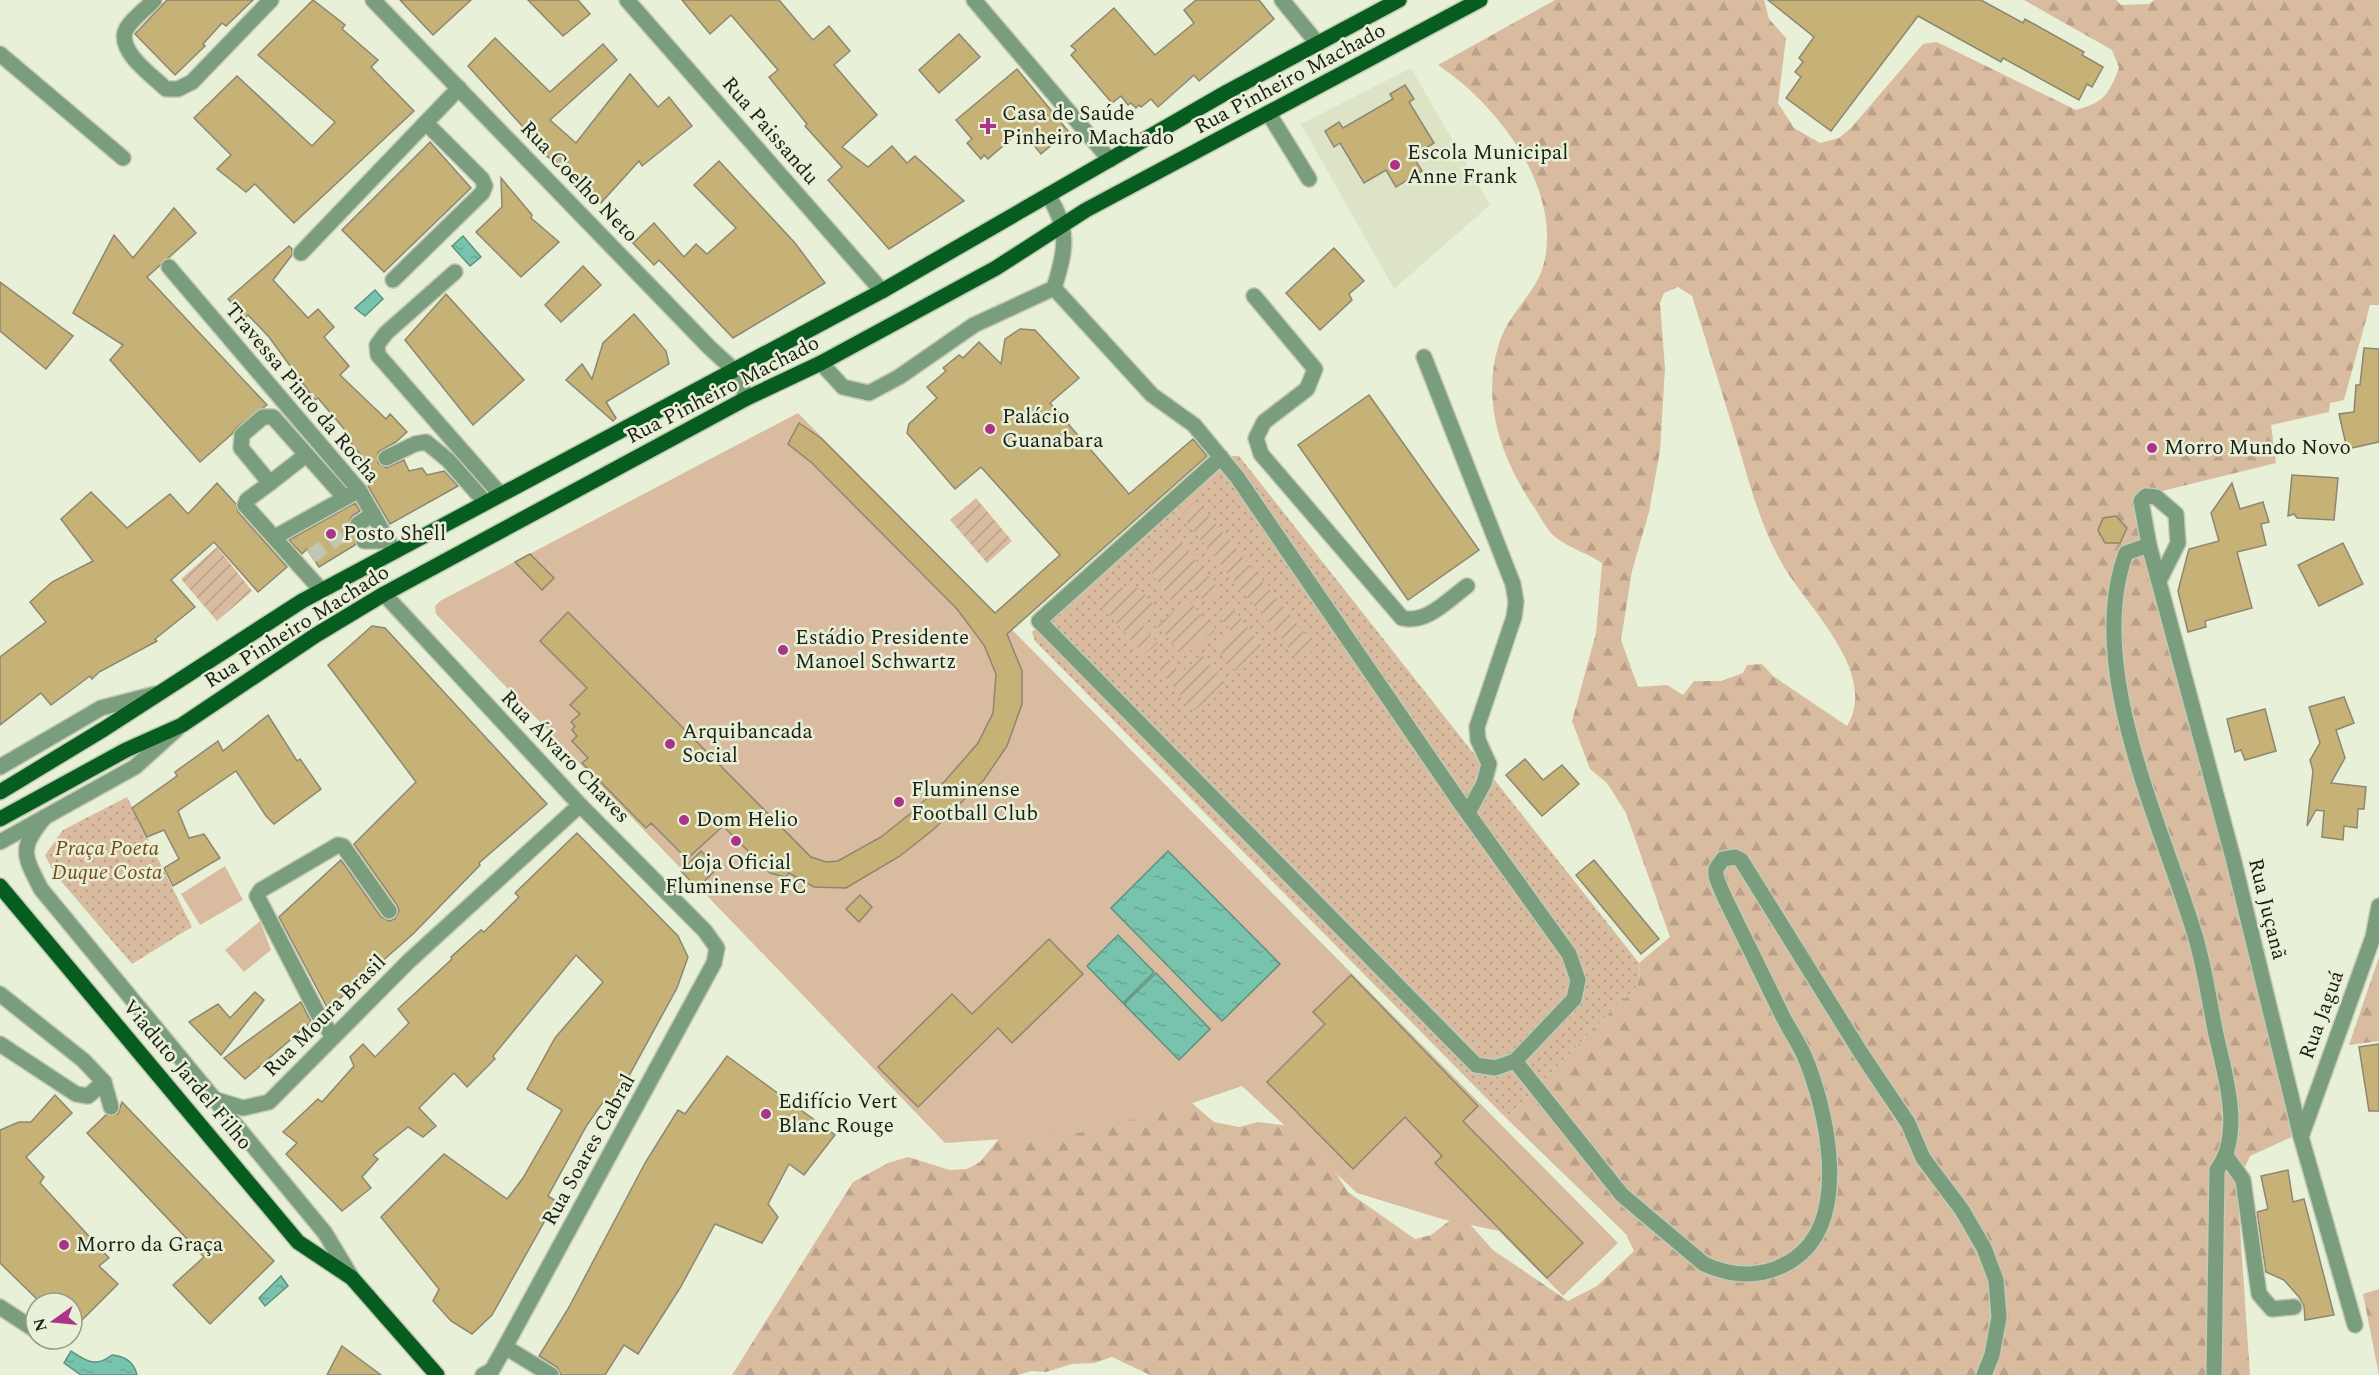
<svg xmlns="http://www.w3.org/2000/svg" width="2379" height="1375" font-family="Spectral,serif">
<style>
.built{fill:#dce4c5}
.grass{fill:url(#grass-dots)}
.forest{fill:url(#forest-firs);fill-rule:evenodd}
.garden{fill:url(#garden-furrows)}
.pitch{fill:#d9bba0}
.water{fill:url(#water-ripples);stroke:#5c9280;stroke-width:1.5}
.building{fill:#c6b277;stroke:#8d8671;stroke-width:1.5}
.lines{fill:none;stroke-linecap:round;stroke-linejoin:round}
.minor-tunnel{stroke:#c0c6b1;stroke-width:15;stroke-dasharray:15 8;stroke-linecap:butt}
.minor-casing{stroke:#c4cab5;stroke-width:18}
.major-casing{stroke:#c4cab5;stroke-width:18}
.minor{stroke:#7a9e7d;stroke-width:15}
.major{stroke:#075c1f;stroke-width:15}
.poi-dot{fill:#ab3388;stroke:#e9f0d8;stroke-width:2}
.labels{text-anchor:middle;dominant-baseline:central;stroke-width:5;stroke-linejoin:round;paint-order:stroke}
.street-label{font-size:21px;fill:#1c1f16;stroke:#e9f0d8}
.poi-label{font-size:21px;fill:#1c1f16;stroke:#e9f0d8;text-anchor:start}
.park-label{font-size:21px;font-style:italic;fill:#774a17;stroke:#e9f0d8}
</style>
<defs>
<pattern id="grass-dots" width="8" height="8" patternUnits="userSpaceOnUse" patternTransform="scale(1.5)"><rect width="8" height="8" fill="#d9bba0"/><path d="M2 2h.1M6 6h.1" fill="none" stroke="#baa089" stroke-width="1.8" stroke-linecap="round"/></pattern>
<pattern id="forest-firs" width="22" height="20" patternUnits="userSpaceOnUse" patternTransform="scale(1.5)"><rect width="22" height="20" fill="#d9bba0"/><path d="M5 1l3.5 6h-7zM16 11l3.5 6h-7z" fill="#baa089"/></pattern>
<pattern id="garden-furrows" width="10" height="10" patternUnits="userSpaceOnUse" patternTransform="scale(1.5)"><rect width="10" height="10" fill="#d9bba0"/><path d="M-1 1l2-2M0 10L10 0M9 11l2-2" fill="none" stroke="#baa089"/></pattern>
<pattern id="water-ripples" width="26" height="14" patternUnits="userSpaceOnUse" patternTransform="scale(1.5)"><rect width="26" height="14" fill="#78c3ae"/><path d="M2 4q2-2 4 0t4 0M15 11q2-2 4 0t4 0" fill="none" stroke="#67a795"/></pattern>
</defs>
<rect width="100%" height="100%" fill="#e9f0d8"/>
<!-- built -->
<path class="built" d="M1411 68 1490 205 1394 289 1301 124Z"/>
<!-- grass -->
<g class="grass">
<path d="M1230 456H1239L1639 963C1642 984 1636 991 1619 1003L1506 1118 1035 641 1032 632Z"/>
<path d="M127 797 192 927 132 964 54 873 45 855 63 830Z"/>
</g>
<!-- forest -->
<g class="forest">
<path d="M1555 0H1764L1769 19 1786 38 1778 103 1794 128 1820 143 1839 138 1851 128 1923 44 1937 42 2076 110C2104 102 2108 96 2119 68L2112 50 2024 0H2116L2121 5 2149 4 2154 0H2379V305H2370L2344 400 2330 403 2329 412 2271 425 2276 463 2134 498 2171 651 2160 579 2294 1136 2250 1156 2237 1184 2250 1375H1150L1112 1357 1094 1363 1072 1364 1046 1372 1031 1371 1018 1375H732L853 1182 888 1163 908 1157 950 1170 967 1169 980 1162 1034 1096 1131 1051 1214 1122 1239 1127 1258 1122 1289 1126 1330 1164 1348 1192 1415 1239 1431 1235 1453 1218 1467 1221 1493 1250 1568 1301 1597 1286 1634 1251 1626 1234 1506 1118 1619 1003C1636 991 1642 984 1639 963L1670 937 1626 813 1607 783 1590 769 1572 721 1596 633 1602 563C1587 553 1567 547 1554 536 1547 530 1541 518 1536 510 1501 460 1479 398 1501 338 1511 311 1537 292 1544 263 1562 188 1497 104 1438 65ZM1678 287 1692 296C1708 346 1723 397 1739 448 1751 489 1762 530 1784 567 1809 609 1879 673 1847 726L1773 676 1762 664 1747 665 1743 673 1721 681H1694L1683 695 1667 685 1638 687 1621 640 1632 571 1649 512 1660 451 1665 368 1660 303 1664 293Z"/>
<path d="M2379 957V1041L2349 1045Z"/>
<path d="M2379 1289V1375L2363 1294Z"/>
</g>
<!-- garden -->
<g class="garden">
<path d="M976 498 1012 541 987 563 950 520Z"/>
<path d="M1195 501 1199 503 1316 647 1299 661 1183 518 1182 514Z"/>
<path d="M1178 537 1220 591 1205 603 1191 585 1172 600 1152 575 1153 557Z"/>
<path d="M217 547 252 591 217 621 181 579Z"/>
<path d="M1118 588H1139L1158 610 1142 624 1158 643 1144 655 1100 604Z"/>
<path d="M1189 600 1215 631 1183 657 1157 625Z"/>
<path d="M1229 603 1264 649 1236 673 1215 647 1232 633 1217 613Z"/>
<path d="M1202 655 1226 684 1194 711 1157 667 1168 658 1180 673Z"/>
</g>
<!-- pitch -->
<g class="pitch">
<path d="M798 413 1618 1243 1563 1296 1499 1231 1442 1219 1357 1193 1242 1086 1175 1109 1074 1134 945 1143 436 614 435 606 440 601Z"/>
<path d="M225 866 243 900 200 925 181 894Z"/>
<path d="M260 921 271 950 244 972 225 950Z"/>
</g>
<!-- water -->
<g class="water">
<path d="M463 236 481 257 470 266 452 246Z"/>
<path d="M375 290 383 299 365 316 355 308Z"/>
<path d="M1168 851 1280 964 1222 1021 1111 908Z"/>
<path d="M1118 935 1154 972 1123 1003 1087 966Z"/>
<path d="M1156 973 1210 1029 1179 1060 1124 1004Z"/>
<path d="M281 1276 288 1286 265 1306 259 1298Z"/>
<path d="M71 1351C86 1361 95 1368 112 1355 125 1356 134 1362 137 1375H81L64 1363Z"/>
</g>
<!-- building -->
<g class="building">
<path d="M167 0H253L226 26 222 23 203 44 205 46 175 75 135 34Z"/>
<path d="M313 0 345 25 342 29 378 60 371 67 414 111 294 223 255 184 246 192 217 169 231 155 194 118 237 76 312 146 335 122 258 55Z"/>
<path d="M400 0H471L433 35Z"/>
<path d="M528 0H578L590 14 563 36Z"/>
<path d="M682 0H779L813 40 829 26 850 51 834 65 877 115 842 147 868 167 892 146 907 163 915 156 964 201 889 249 828 180 842 167 805 126 807 124 769 77 778 70 731 15 710 34Z"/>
<path d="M1196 0H1259L1274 19 1199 81 1194 75 1158 107 1151 99 1141 107 1139 105 1136 108 1131 103 1128 105 1121 96 1112 103 1071 55 1076 50 1071 46 1114 8 1155 55 1194 23 1184 10Z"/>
<path d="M1768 0H1981L2023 23 2025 19 2084 52 2082 55 2103 67 2092 87 2087 84 2079 100 2003 58 2001 62 1918 16 1831 131 1786 98 1801 77 1795 72 1803 62 1799 58 1814 37Z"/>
<path d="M959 34 980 57 939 93 919 70Z"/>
<path d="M495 38 550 92 603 44 617 60 550 120 576 143 630 74 658 107 669 97 692 126 642 166 639 161 601 203 541 151 543 149 468 66Z"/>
<path d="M1017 69 1068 131 1041 154 1021 130 988 159 984 155 981 159 967 143 972 139 956 120Z"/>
<path d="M1405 85 1414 99 1409 102 1434 143 1413 156 1422 171 1396 187 1386 170 1364 183 1340 143 1334 147 1325 131 1339 122 1343 128 1393 99 1390 94Z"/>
<path d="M430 142 471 188 384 272 342 230Z"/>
<path d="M719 161 795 243 825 283 733 338 659 260 654 265 633 243 654 223 684 257 696 244 707 254 736 228 694 185Z"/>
<path d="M501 178 532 215 531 218 559 242 521 277 476 232 502 207Z"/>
<path d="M174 208 196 233 147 277 267 405 236 428 232 434 200 462 110 360 123 345 73 313 114 235 133 258Z"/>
<path d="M289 246 292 249V255L273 280 308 318 318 309 334 327 324 337 349 366 340 375 386 419 390 414 407 432 396 442 378 452V463L386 468 404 460 409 471 422 468 427 475 444 471 458 486 390 524 368 486 371 484 365 475 373 470 347 438 350 436 318 398 315 400 269 337 248 315 245 318 228 299Z"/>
<path d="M1334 248 1364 281 1349 294 1352 300 1320 330 1286 293Z"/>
<path d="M583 266 601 285 561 322 545 305Z"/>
<path d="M0 282 73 336 46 369 0 331Z"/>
<path d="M446 294 524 380 473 425 405 340Z"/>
<path d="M634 314 666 351 669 364 606 402 616 418 613 421 566 380 582 364 592 379 603 343Z"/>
<path d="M1020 329 1035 330 1079 378 1050 403 1129 494 1193 439 1207 456 1007 634 1022 671V704L1007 746 983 781 934 829 900 856 846 888 814 887 789 873 785 877 770 873 723 826 687 859 651 823 646 828 582 763 588 758 572 741 577 736 572 730 575 726 571 722 580 714 570 705 587 688 540 641 568 612 811 857 826 862 838 861 881 837 911 813 945 781 978 743 993 713 996 674 984 645 957 609 812 463 788 444 799 423 822 439 995 613 1060 555 981 467 955 489 907 433 909 424 937 398 927 387 946 371 943 368 959 355 963 358 979 342 1001 364 1005 339Z"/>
<path d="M2364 348 2379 349V442L2347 449 2339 414 2354 412 2356 385H2360Z"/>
<path d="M1369 395 1479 550 1408 600 1298 445Z"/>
<path d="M2292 475 2338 478 2334 520 2297 518 2294 514 2288 516Z"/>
<path d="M217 483 236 504 238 512 287 567 258 592 214 542 171 580 195 607 155 639 157 641 99 672 92 679 90 676 51 705 41 693 0 725V657L46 622 30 602 52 582 93 561 61 519 91 492 127 528 170 494 188 514Z"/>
<path d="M2232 483 2240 509 2263 502 2269 522 2261 524 2266 545 2237 552 2252 608 2205 621 2206 627 2188 632 2178 591 2189 549 2219 541 2211 513Z"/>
<path d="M355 503 360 511 352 516 348 524 350 530 358 534 355 545 319 567 307 549 302 554 289 540Z"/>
<path d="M2116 516 2127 528 2120 543H2105L2098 530 2103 518Z"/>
<path d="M2343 543 2363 584 2319 606 2298 565Z"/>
<path d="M530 554 554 578 542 590 515 562Z"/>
<path d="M372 626 385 628 547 804 479 863 480 865 413 934 328 1009 279 917 341 860 381 917 389 921 395 919 399 911 397 905 354 844 416 782 328 665Z"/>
<path d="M2344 697 2354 723 2336 730 2345 758 2331 783 2366 787 2364 809H2358L2357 828 2344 826 2343 840 2322 837 2324 811 2316 810 2307 826 2313 771 2310 760 2320 743 2309 707Z"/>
<path d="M2265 709 2276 751 2245 760 2241 750 2235 752 2227 719Z"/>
<path d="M268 715 297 761 300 759 321 789 274 824 266 816 236 771 178 811 189 838 204 834 220 858 173 886 164 868 179 859 164 830 147 837 132 808 177 776 175 772 218 741 223 751Z"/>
<path d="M1525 759 1543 780 1562 765 1579 784 1542 816 1506 775Z"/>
<path d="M577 833 678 936 688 957 677 988 613 1105 603 1102 587 1125 548 1196 556 1201 492 1315 472 1334 451 1321 433 1301 439 1289 381 1217 444 1154 507 1199 523 1178 562 1110 527 1089 555 1038 603 982 576 955 493 1056 495 1059 467 1087 454 1073 419 1108 436 1126 423 1137 408 1127 373 1155 378 1159 362 1177 371 1188 342 1211 286 1154 297 1143 283 1132 318 1099 322 1102 354 1066 350 1057 363 1044 375 1057 409 1023 398 1009 452 959 451 957 481 930 484 932 519 897 515 893Z"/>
<path d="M701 851 718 868 697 888 681 871Z"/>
<path d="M1594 860 1659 939 1641 954 1576 875Z"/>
<path d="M860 895 872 907 859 922 846 909Z"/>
<path d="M1049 939 1083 974 1012 1043 998 1028 918 1107 878 1067 952 994 972 1014Z"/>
<path d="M1351 975 1478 1106 1463 1121 1583 1243 1547 1278 1435 1163 1442 1156 1405 1117 1353 1169 1267 1082 1325 1024 1313 1012Z"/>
<path d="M255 992 264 1000 221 1055 189 1022 218 1004 230 1018Z"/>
<path d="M301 1002 311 1022 245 1079 224 1058Z"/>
<path d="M2379 1044V1111H2369L2359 1047Z"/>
<path d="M727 1056 835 1135 804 1175 789 1164 768 1204 778 1217 762 1243 715 1224 680 1288 638 1354 624 1345 605 1375H561L557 1367 539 1356 568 1309 645 1163 678 1110 685 1114Z"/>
<path d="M55 1095 72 1113 26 1157 44 1177 40 1183 109 1258 99 1266 118 1284 72 1330V1303H41L0 1263V1130L19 1122H31Z"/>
<path d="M122 1102 274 1261 210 1324 173 1285 204 1257 87 1133 106 1115 118 1114Z"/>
<path d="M2288 1170 2293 1202 2304 1199 2334 1315 2305 1320 2304 1306 2299 1297 2284 1280 2266 1272 2257 1212 2268 1209 2261 1176Z"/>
<path d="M342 1346 381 1375H327Z"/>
</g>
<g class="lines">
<!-- minor-tunnel -->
<path class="minor-tunnel" d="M311 556 358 524"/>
<defs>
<g id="minor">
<path d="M154 0C146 9 129 21 125 32 119 53 153 76 166 89H178L192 82 271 0"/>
<path d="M373 0 710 348 734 370 747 398"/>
<path d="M627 0 882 291"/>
<path d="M974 0 1110 160"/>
<path d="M1282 0 1318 44"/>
<path d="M0 54 123 158"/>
<path d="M1269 114 1309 179"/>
<path d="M301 253 459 88"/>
<path d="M169 267 359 490 394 551"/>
<path d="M455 272 386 333 377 345 378 355 500 494"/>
<path d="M393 280 482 193 485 186 482 179 426 123"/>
<path d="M1054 288 1152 395 1194 425 1237 477 1459 801 1569 954 1578 980 1574 999 1515 1061 1495 1068 1476 1065 1039 621 1221 457"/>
<path d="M1254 296 1315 369 1307 389 1264 422 1256 438 1261 454 1402 618C1427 624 1448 600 1467 586"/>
<path d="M1424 357 1513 584 1516 602 1514 617 1477 727 1478 740 1489 764 1484 783 1468 813"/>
<path d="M821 363 843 387 869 393 899 377 974 325 1054 288C1066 250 1070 230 1048 195"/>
<path d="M386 458 415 444 426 442 448 460 485 502"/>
<path d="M270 483 306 455"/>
<path d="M358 524 373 514"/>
<path d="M275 537 354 493"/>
<path d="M364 541H389"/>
<path d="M2149 545 2126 553C2084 667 2161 822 2194 932 2205 966 2209 1003 2217 1039 2226 1078 2243 1135 2217 1170L2214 1375"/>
<path d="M2160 579 2178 543 2176 514 2156 497 2146 496 2141 501 2149 545 2233 858 2301 1137 2355 1325"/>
<path d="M321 590 245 505 247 500 270 483 241 448 242 435 263 417H273L345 498"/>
<path d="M384 594 580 805 705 931 717 948 714 963 505 1347 492 1370 483 1375"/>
<path d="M0 767 101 708 155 694"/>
<path d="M45 817C19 848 23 854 41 889L325 1233 352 1278"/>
<path d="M0 842 135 767 177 729"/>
<path d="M0 994 83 1060 104 1082 88 1096 76 1094 0 1044"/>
<path d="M333 1037 318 1014 257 896 261 890 338 845 343 846 389 911"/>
<path d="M1515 1061 1622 1195 1704 1264C1734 1278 1766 1278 1794 1259 1852 1220 1827 1109 1804 1055 1798 1042 1789 1029 1782 1015 1767 984 1752 953 1736 921 1729 906 1721 892 1716 876V869L1723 859 1735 857 1741 860 1861 1053 1908 1123 1923 1158 1962 1210 1984 1248 1996 1280 1999 1317 1992 1355 1984 1375"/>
<path d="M104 1082 111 1107"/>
<path d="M217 1100 243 1108 269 1102 409 961 580 805"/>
<path d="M2301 1137 2373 937 2379 906"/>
<path d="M2227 1157 2243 1180 2259 1294 2272 1309 2294 1307"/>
<path d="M0 1307 35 1330"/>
<path d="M505 1347 551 1375"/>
</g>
<g id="major">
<path d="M0 792 104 729 302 601 882 291 1227 92 1399 0"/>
<path d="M0 819 126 750 182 725 316 635 384 594 747 398 821 363 996 268 1086 210 1480 0"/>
<path d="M0 886 298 1242 352 1278 437 1375"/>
</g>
</defs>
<!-- minor casing -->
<use href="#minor" class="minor-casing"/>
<!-- major casing -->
<use href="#major" class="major-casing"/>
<!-- minor -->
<use href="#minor" class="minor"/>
<!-- major -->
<use href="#major" class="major"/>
</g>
<!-- markers -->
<g class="poi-dot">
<path d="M985 117h6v6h6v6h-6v6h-6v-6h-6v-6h6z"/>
<circle cx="1395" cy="165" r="6"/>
<circle cx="990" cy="429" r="6"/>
<circle cx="2152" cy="448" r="6"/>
<circle cx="331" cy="534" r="6"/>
<circle cx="783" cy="650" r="6"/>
<circle cx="670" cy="744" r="6"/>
<circle cx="899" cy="802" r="6"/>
<circle cx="684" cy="820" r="6"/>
<circle cx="736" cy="841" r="6"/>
<circle cx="766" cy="1114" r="6"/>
<circle cx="64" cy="1245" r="6"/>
</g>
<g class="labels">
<!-- street labels -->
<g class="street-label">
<text transform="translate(1290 79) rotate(-28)">Rua Pinheiro Machado</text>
<text transform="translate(770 131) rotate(49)">Rua Paissandu</text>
<text transform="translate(579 182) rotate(46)">Rua Coelho Neto</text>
<text transform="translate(723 390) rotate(-27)">Rua Pinheiro Machado</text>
<text transform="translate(302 393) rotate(50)">Travessa Pinto da Rocha</text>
<text transform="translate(297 627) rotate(-32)">Rua Pinheiro Machado</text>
<text transform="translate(565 757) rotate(46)">Rua Álvaro Chaves</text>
<text transform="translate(2267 909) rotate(76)">Rua Juçanã</text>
<text transform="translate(2322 1015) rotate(-70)">Rua Jaguá</text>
<text transform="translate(325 1016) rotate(-45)">Rua Moura Brasil</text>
<text transform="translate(187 1075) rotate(50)">Viaduto Jardel Filho</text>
<text transform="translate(589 1150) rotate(-61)">Rua Soares Cabral</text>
</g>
<!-- poi labels -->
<g class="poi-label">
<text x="1002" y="114">Casa de Saúde<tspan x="1002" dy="24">Pinheiro Machado</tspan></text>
<text x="1407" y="153">Escola Municipal<tspan x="1407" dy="24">Anne Frank</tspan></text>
<text x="1002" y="417">Palácio<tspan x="1002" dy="24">Guanabara</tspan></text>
<text x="2164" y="448">Morro Mundo Novo</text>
<text x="343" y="534">Posto Shell</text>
<text x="795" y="638">Estádio Presidente<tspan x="795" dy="24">Manoel Schwartz</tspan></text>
<text x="682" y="732">Arquibancada<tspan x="682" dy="24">Social</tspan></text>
<text x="911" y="790">Fluminense<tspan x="911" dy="24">Football Club</tspan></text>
<text x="696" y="820">Dom Helio</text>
<text x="736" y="863" text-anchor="middle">Loja Oficial<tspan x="736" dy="24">Fluminense FC</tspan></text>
<text x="778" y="1102">Edifício Vert<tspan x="778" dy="24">Blanc Rouge</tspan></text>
<text x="76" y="1245">Morro da Graça</text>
</g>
<!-- park labels -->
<g class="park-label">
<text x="107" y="849">Praça Poeta<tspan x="107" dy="24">Duque Costa</tspan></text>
</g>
</g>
<!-- north arrow -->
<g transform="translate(54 1321) rotate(255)"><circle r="28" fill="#e9f0d8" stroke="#979c8a" stroke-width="1.5"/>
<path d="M0-4.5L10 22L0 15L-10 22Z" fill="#ab3388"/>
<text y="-9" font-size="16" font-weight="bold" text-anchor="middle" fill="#1c1f16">N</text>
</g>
</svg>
